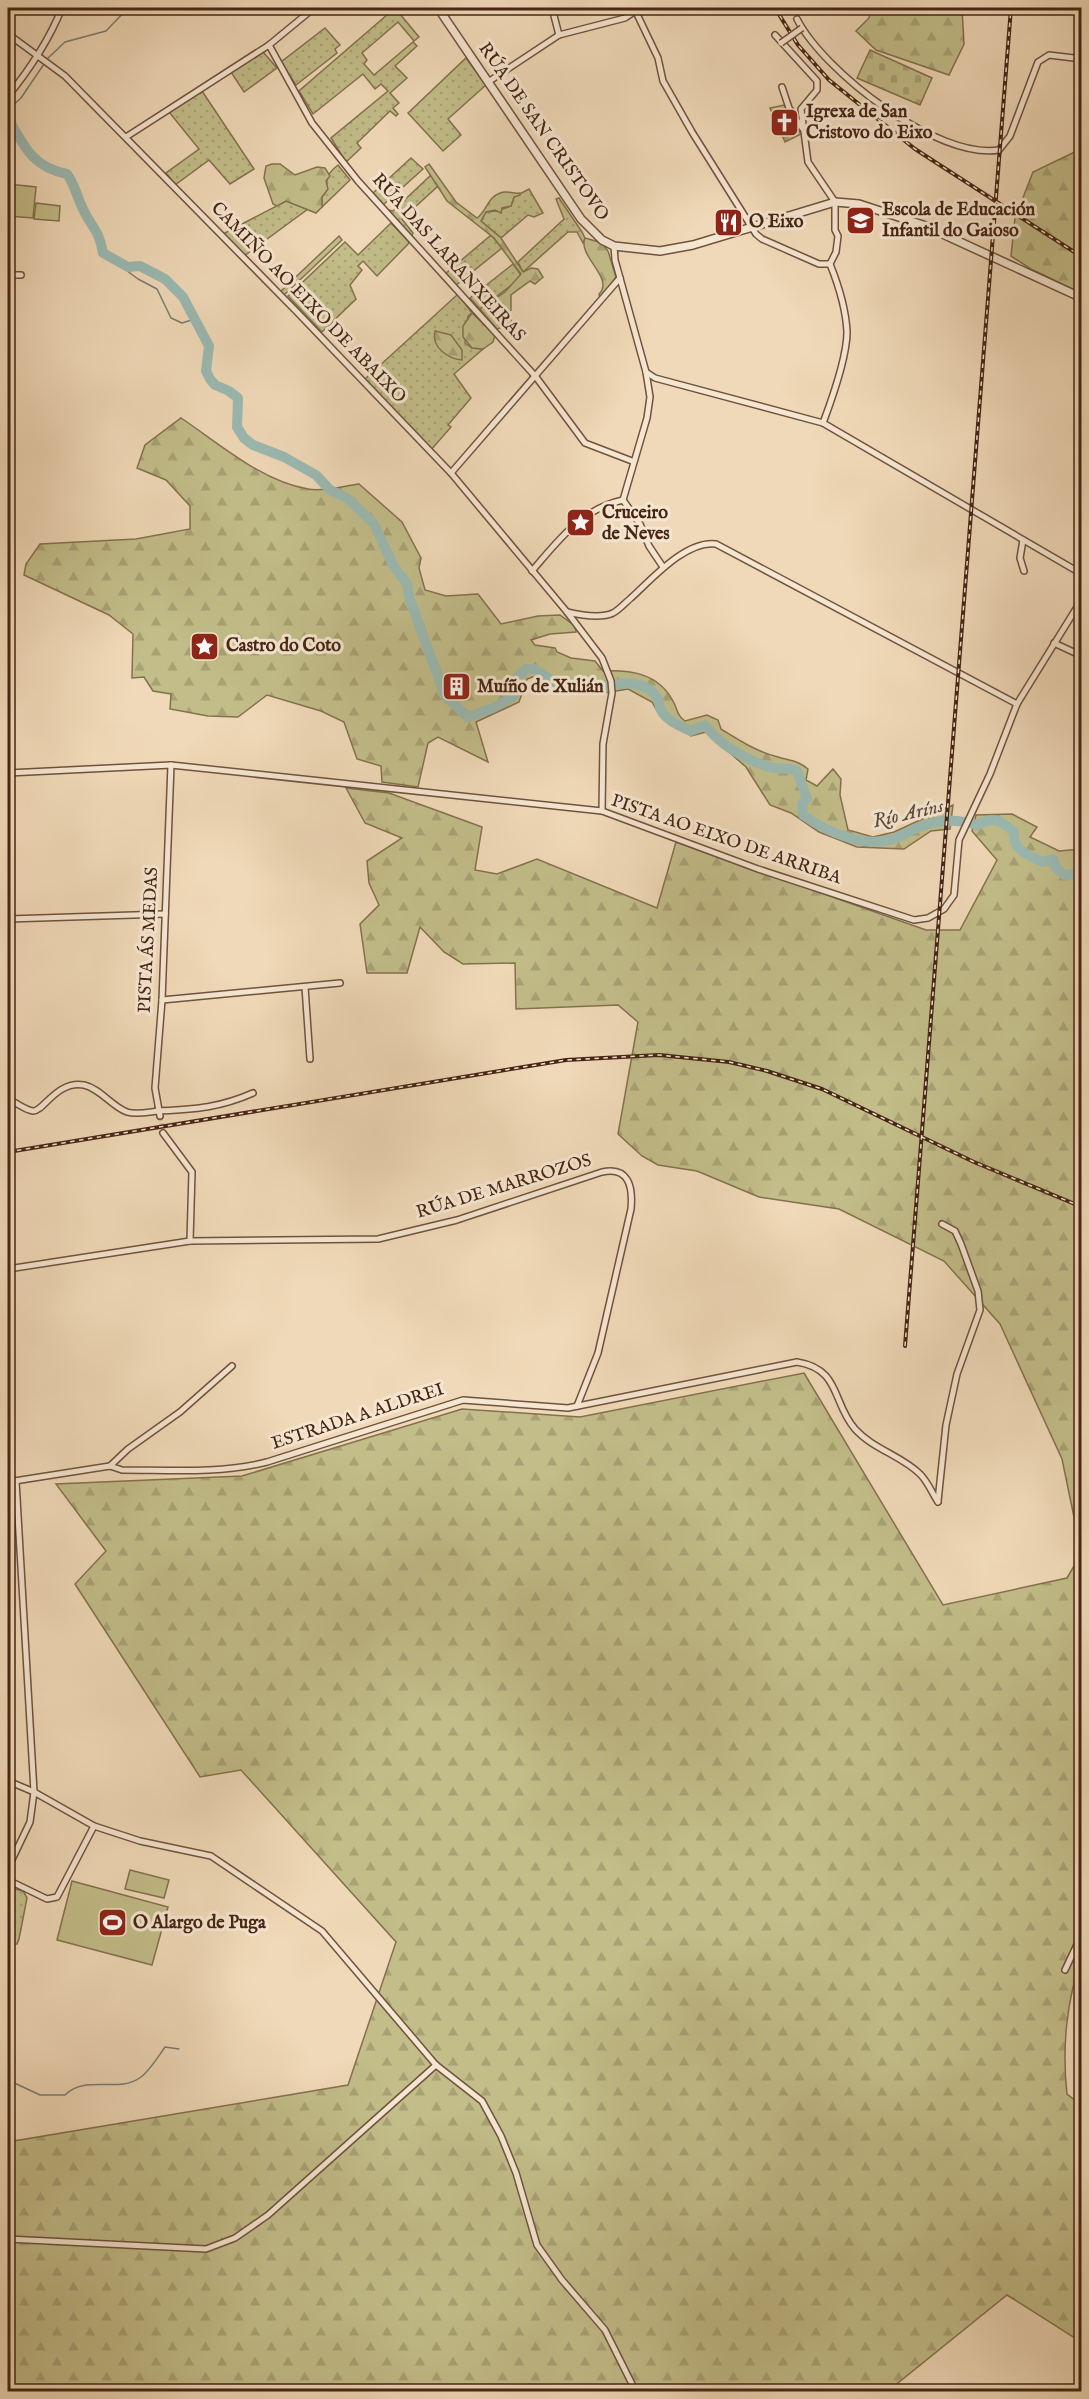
<svg xmlns="http://www.w3.org/2000/svg" width="1089" height="2399" font-family="'IM FELL English',serif">
<style>
.green{fill:url(#green-dots);stroke:#84714e;stroke-width:1.5}
.forest{fill:url(#forest-firs);stroke:#84714e;stroke-width:1.5}
.cemetery{fill:url(#cemetery-stones);stroke:#84714e;stroke-width:1.5}
.pitch{fill:#c2bd89;stroke:#84714e;stroke-width:1.5}
.lines{fill:none;stroke-linecap:round;stroke-linejoin:round}
.stream{stroke:#797e73;stroke-width:1.5}
.river{stroke:#9bbab3;stroke-width:10}
.minor-tunnel{stroke:#ceb597;stroke-width:5;stroke-dasharray:5 2.5;stroke-linecap:butt}
.minor-casing{stroke:#70523d;stroke-width:8}
.tertiary-casing{stroke:#70523d;stroke-width:10}
.minor{stroke:#f5e6d1;stroke-width:5}
.tertiary{stroke:#f5e6d1;stroke-width:7}
.rail-casing{stroke:#462514;stroke-width:4}
.rail{stroke:#f5e6d1;stroke-width:1.5;stroke-dasharray:4.5;stroke-linecap:butt}
.minor-bridge-casing{stroke:#70523d;stroke-width:8;stroke-linecap:butt}
.minor-bridge{stroke:#f5e6d1;stroke-width:5}
.labels{text-anchor:middle;dominant-baseline:central;stroke-width:6;stroke-linejoin:round;paint-order:stroke}
.poi-label{font-size:18px;font-weight:bold;fill:#462514;stroke:#f5e6d1;text-anchor:start}
.street-label{font-size:18px;fill:#462514;stroke:#f5e6d1}
.water-label{font-size:20px;font-style:italic;fill:#5b4a3c;stroke:#f5e6d1}
</style>
<defs>
<pattern id="green-dots" width="8" height="8" patternUnits="userSpaceOnUse" patternTransform="scale(1.5)"><rect width="8" height="8" fill="#c2bd89"/><path d="M2 2h.1M6 6h.1" fill="none" stroke="#a8a275" stroke-width="1.8" stroke-linecap="round"/></pattern>
<pattern id="forest-firs" width="22" height="20" patternUnits="userSpaceOnUse" patternTransform="scale(1.5)"><rect width="22" height="20" fill="#c2bd89"/><path d="M5 1l3.5 6h-7zM16 11l3.5 6h-7z" fill="#a8a275"/></pattern>
<pattern id="cemetery-stones" width="16" height="16" patternUnits="userSpaceOnUse" patternTransform="scale(1.5)"><rect width="16" height="16" fill="#c2bd89"/><path d="M2 7V4a2 2 0 0 1 4 0v3zM10 15v-3a2 2 0 0 1 4 0v3z" fill="#a8a275"/></pattern>
</defs>
<rect width="100%" height="100%" fill="#f0d9b8"/>
<filter id="stains"><feTurbulence type="fractalNoise" baseFrequency=".00333" numOctaves="4"/><feColorMatrix values="0 0 0 0 .2 0 0 0 0 .09 0 0 0 0 .02 0 0 0 .5 -.17"/></filter>
<radialGradient id="worn" r=".72"><stop offset=".6" stop-color="#630" stop-opacity="0"/><stop offset="1" stop-color="#630" stop-opacity=".3"/></radialGradient>
<!-- green -->
<g class="green">
<path d="M383 8H395L419 37 414 41 398 22 362 53 367 60 364 64 374 75 413 42 417 46 395 66 407 78 390 93 399 103 393 108 398 114 396 116 390 111 357 143 361 148 346 162 331 138 388 91 381 84 375 89 363 74 313 114 299 91 388 14Z"/>
<path d="M325 28 340 45 335 49 337 53 296 85 281 62Z"/>
<path d="M263 52 277 68 244 92 231 72Z"/>
<path d="M466 58 486 85 448 119 461 135 443 151 408 113Z"/>
<path d="M202 91 254 169 230 184 209 160 175 185 166 173 199 149 169 112Z"/>
<path d="M411 158 423 169 383 205 373 193Z"/>
<path d="M338 165 350 180 322 207V197L327 190C325 178 329 172 338 165Z"/>
<path d="M431 175 438 186 402 219 413 233 411 237 388 210 393 211Z"/>
<path d="M529 189 543 213 534 217 528 215 501 238 481 221 486 212 497 211 511 206 514 197Z"/>
<path d="M559 198 582 232 585 238 583 243 577 232H568L523 272 518 262 564 219 556 199Z"/>
<path d="M286 201 308 209 244 256 223 234Z"/>
<path d="M391 223 409 242 408 244 377 276 363 261 358 266 362 270 350 285 356 299 322 332 288 296 345 242 358 255Z"/>
<path d="M491 235 502 248 456 285 445 274Z"/>
<path d="M339 236 342 240 283 296 280 292Z"/>
<path d="M513 264 521 275 517 281 480 309 470 298Z"/>
<path d="M458 294 472 313 468 316 465 343 472 348 483 349 454 374 471 398 448 425 451 427 431 450 365 379Z"/>
<path d="M8 1887 23 1891 27 1898 19 1939 17 1944H8Z"/>
</g>
<!-- forest -->
<g class="forest">
<path d="M871 8H962L964 44 949 75 876 50 856 31 869 18Z"/>
<path d="M1081 149V293L1031 269 1011 256 1015 218 1033 172Z"/>
<path d="M272 164H280L295 175 317 167 325 168 330 176 326 181 328 189 322 197V207L316 213 286 201 277 206 273 204 264 178 266 166Z"/>
<path d="M429 164 456 202 477 218C487 211 487 198 500 193 507 190 512 194 520 193V195L514 197 511 206 502 208 501 213 495 210 486 212 481 221 501 238 523 272 531 268 538 269 543 277 535 284 530 281 511 295V310L507 313 513 324 497 329 480 309 505 292 521 274 494 238 447 201 425 167Z"/>
<path d="M585 238 602 243 608 251 616 277 600 299 599 294C615 278 577 256 585 238Z"/>
<path d="M472 313 495 335 493 342 483 349 472 348 463 337V326Z"/>
<path d="M435 331 451 335 462 350V360C449 359 431 348 435 331Z"/>
<path d="M181 418C220 444 261 481 308 489 323 492 343 486 359 484L402 522 421 558 419 568 425 590 446 596 478 594 501 624 538 616 560 615 575 626 576 632 550 634 531 640 535 645 555 648 557 652 571 658 595 661 603 671C631 670 658 673 673 701 678 710 676 714 685 721L707 715 718 720 721 729C739 740 757 752 778 757 791 761 797 760 808 769L806 780 817 786 833 769 841 779 840 795 848 830 873 837 894 832 953 805 950 829 931 831 904 849 857 847 819 832 791 813 770 805 746 767 706 732 691 736 660 716 652 702 628 689 598 694 564 691 538 675 527 679 519 702 476 722 488 762 438 737 428 743 418 787 382 782 381 766 357 759 344 722 321 711 267 695 238 717 208 716 170 709 171 694 153 691 144 677 132 678 133 634 109 615 24 575 26 564 40 544 136 539 190 529V506L166 480 137 468 145 445Z"/>
<path d="M346 788 389 793 482 827 475 870 497 874 537 859 657 908 676 842 926 930H960L997 860 972 831 976 815 1012 814 1037 827 1030 837 1059 851 1081 849V1551L1062 1459 1000 1324 944 1261 839 1209 759 1197 697 1171 658 1165 642 1156 618 1134 638 1022 618 1005 516 1009 515 963 463 964 444 952 420 927 407 973H367L360 924 379 905 369 883 367 861 402 838 365 823Z"/>
<path d="M804 1373 943 1605 1067 1578 1081 1554 1082 1958C1066 2000 1062 2050 1067 2094L1076 2101 1081 2100V2342L1007 2295 888 2391 8 2392V2142L348 2085 396 1942 241 1770 200 1777 75 1584 106 1551 56 1484 242 1476 462 1409 580 1417Z"/>
</g>
<!-- cemetery -->
<g class="cemetery">
<path d="M870 50 932 78 920 105 857 78Z"/>
<path d="M784 105 801 134 785 142 770 108Z"/>
</g>
<!-- pitch -->
<g class="pitch">
<path d="M8 184 36 187 33 218 8 216Z"/>
<path d="M36 203 60 206 59 221 34 219Z"/>
<path d="M130 1870 169 1880 164 1898 125 1889Z"/>
<path d="M72 1881 168 1907 152 1965 57 1940Z"/>
</g>
<g class="lines">
<!-- stream -->
<g class="stream">
<path d="M46 60 65 42 106 31 128 8"/>
<path d="M8 110 21 98 44 64"/>
<path d="M103 253 138 279 157 289 171 318 182 323 195 319"/>
<path d="M8 2080 40 2095H65C86 2074 119 2094 141 2077 150 2070 158 2057 165 2047L179 2049"/>
</g>
<!-- river -->
<path class="river" d="M8 118C24 146 32 167 67 174 75 185 77 197 83 209 92 229 98 227 103 253L128 267 140 266 165 279 183 297 209 346 206 371 210 379 215 385 229 391 238 398 237 427 244 438 253 445 284 457 316 475 330 490 347 498 374 524 393 565 407 584 409 597 445 696 468 717 493 708 514 696V680L526 669H534L564 688C577 684 580 688 591 687 613 685 641 676 657 697 659 701 659 706 661 710 666 720 681 727 691 731L705 725C721 746 745 759 769 767 779 770 788 767 797 771L807 799 802 804 803 815C826 831 860 847 889 840 898 839 906 833 914 829 934 820 956 818 977 825 994 816 1000 820 1014 832 1013 851 1028 855 1043 862L1053 859 1056 868 1065 875 1074 874 1078 871 1082 872"/>
<!-- minor-tunnel -->
<path class="minor-tunnel" d="M160 1116 163 1133"/>
<defs>
<g id="minor">
<path d="M552 8 559 35"/>
<path d="M636 12 658 58 663 81 692 132 756 234 762 239 819 264H830"/>
<path d="M797 19C824 72 938 160 999 150L1010 136 1038 62 1049 55 1082 59"/>
<path d="M8 34 65 76 296 311 451 473 567 612 602 658 611 681 612 693 603 744 602 811"/>
<path d="M775 35 817 81V90L801 109 808 162 835 202V230L838 236 836 252 830 264C838 284 846 310 847 332 847 358 832 399 823 423"/>
<path d="M269 45 312 123 358 181 536 377 585 443 632 461"/>
<path d="M488 82 559 35 625 18 640 8"/>
<path d="M782 87 789 108 802 128"/>
<path d="M8 96C30 69 49 40 62 8"/>
<path d="M126 137 269 45 314 8"/>
<path d="M614 246 615 260 646 372 655 378 823 423 1082 574"/>
<path d="M8 275H21"/>
<path d="M451 473 620 278"/>
<path d="M623 500 640 524 649 546 663 567"/>
<path d="M1023 540 1020 558 1024 571"/>
<path d="M532 571C558 541 581 509 623 500L647 418 650 397 646 372"/>
<path d="M567 612C580 615 600 619 613 613 619 610 626 602 631 598 652 579 686 540 716 544L1017 704"/>
<path d="M1054 643 1082 656"/>
<path d="M8 773 171 765 602 811 758 869 914 920 928 918 944 909 954 895 959 840 990 774 1017 704 1082 599"/>
<path d="M8 919 165 914"/>
<path d="M305 987 310 1059"/>
<path d="M162 1000 340 983"/>
<path d="M8 1100C17 1102 24 1110 33 1111 43 1112 57 1080 84 1085 101 1089 111 1106 127 1112 136 1115 149 1112 159 1111 195 1109 219 1108 253 1093"/>
<path d="M160 1116 155 1088 162 1000 171 765"/>
<path d="M163 1133 192 1172 190 1241"/>
<path d="M8 1269 190 1241 378 1239 457 1220 602 1172C629 1166 633 1187 631 1209L598 1353 577 1406"/>
<path d="M110 1466 128 1449 180 1412 232 1366"/>
<path d="M8 1482 110 1466 122 1470C170 1470 219 1474 267 1462L463 1400 568 1408 797 1362C841 1369 832 1403 855 1429 873 1449 902 1456 920 1474 928 1482 932 1493 938 1502"/>
<path d="M938 1501 946 1425 957 1374 980 1310 978 1291 961 1244 955 1231 942 1224"/>
<path d="M8 1781 34 1792 94 1826 140 1841 211 1856 322 1931 436 2065 482 2101 501 2136 516 2173 537 2245 562 2280 605 2330 636 2392"/>
<path d="M8 1868 30 1822 34 1792 16 1481"/>
<path d="M8 1883H14L47 1899 57 1897 94 1826"/>
<path d="M1065 1970 1082 1934"/>
<path d="M8 2239 206 2249 235 2238 268 2215 436 2065"/>
</g>
<path id="tertiary" d="M438 8 581 219 602 240 614 246 660 251 693 245 835 202 859 204 923 225 1082 298"/>
</defs>
<!-- minor casing -->
<use href="#minor" class="minor-casing"/>
<!-- tertiary casing -->
<use href="#tertiary" class="tertiary-casing"/>
<!-- minor -->
<use href="#minor" class="minor"/>
<!-- tertiary -->
<use href="#tertiary" class="tertiary"/>
<defs>
<g id="rail">
<path d="M775 8 798 45 829 80 915 149 1082 257"/>
<path d="M8 1152 566 1060 659 1055 729 1062 767 1071 822 1089 974 1162 1082 1207"/>
<path d="M905 1346 1011 8"/>
</g>
</defs>
<!-- rail casing -->
<use href="#rail" class="rail-casing"/>
<!-- rail -->
<use href="#rail" class="rail"/>
<defs>
<path id="minor-bridge" d="M781 43 802 28"/>
</defs>
<!-- minor-bridge casing -->
<use href="#minor-bridge" class="minor-bridge-casing"/>
<!-- minor-bridge -->
<use href="#minor-bridge" class="minor-bridge"/>
</g>
<!-- icons -->
<defs>
<symbol id="church-square" viewBox="-11 -11 22 22"><rect x="-9" y="-9" width="18" height="18" rx="4" fill="#8f2418" stroke="#f5e6d1"/><path d="M-1.2-6h2.4v3.5h3.3v2.4h-3.3V6h-2.4V-.1h-3.3v-2.4h3.3Z" fill="#fff"/></symbol>
<symbol id="school-square" viewBox="-11 -11 22 22"><rect x="-9" y="-9" width="18" height="18" rx="4" fill="#8f2418" stroke="#f5e6d1"/><path d="M0-5L7-2L0 1L-7-2ZM-4 1L0 2.5L4 1V4Q0 6-4 4Z" fill="#fff"/></symbol>
<symbol id="restaurant-square" viewBox="-11 -11 22 22"><rect x="-9" y="-9" width="18" height="18" rx="4" fill="#8f2418" stroke="#f5e6d1"/><path d="M-5-6h1v4h1v-4h1v4h1v-4h1v5L-1.5 .5V6h-2V.5L-5-1ZM5-6V6H3V1.5H1.5Q1.5-4 5-6Z" fill="#fff"/></symbol>
<symbol id="sight-square" viewBox="-11 -11 22 22"><rect x="-9" y="-9" width="18" height="18" rx="4" fill="#8f2418" stroke="#f5e6d1"/><path d="M0-6L1.8-2.2L6-1.7L2.9 1.2L3.7 5.4L0 3.3L-3.7 5.4L-2.9 1.2L-6-1.7L-1.8-2.2Z" fill="#fff"/></symbol>
<symbol id="building-square" viewBox="-11 -11 22 22"><rect x="-9" y="-9" width="18" height="18" rx="4" fill="#8f2418" stroke="#f5e6d1"/><path d="M-4-6H4V6H1V3H-1V6H-4ZM-2.5-4.3h1.7v1.8h-1.7ZM.8-4.3h1.7v1.8H.8ZM-2.5-1h1.7V.8h-1.7ZM.8-1h1.7V.8H.8Z" fill="#fff"/></symbol>
<symbol id="stadium-square" viewBox="-11 -11 22 22"><rect x="-9" y="-9" width="18" height="18" rx="4" fill="#8f2418" stroke="#f5e6d1"/><path d="M0-5a6.5 5 0 1 0 0 10a6.5 5 0 1 0 0-10ZM-3.5-1.8h7v3.6h-7Z" fill="#fff"/></symbol>
</defs>
<g fill-rule="evenodd">
<use href="#church-square" x="768" y="106" width="33" height="33"/>
<use href="#school-square" x="844" y="204" width="33" height="33"/>
<use href="#restaurant-square" x="712" y="206" width="33" height="33"/>
<use href="#sight-square" x="564" y="506" width="33" height="33"/>
<use href="#sight-square" x="188" y="630" width="33" height="33"/>
<use href="#building-square" x="440" y="670" width="33" height="33"/>
<use href="#stadium-square" x="96" y="1906" width="33" height="33"/>
</g>
<g class="labels">
<!-- poi labels -->
<g class="poi-label">
<text x="806" y="112">Igrexa de San<tspan x="806" dy="21">Cristovo do Eixo</tspan></text>
<text x="882" y="210">Escola de Educación<tspan x="882" dy="21">Infantil do Gaioso</tspan></text>
<text x="749" y="222">O Eixo</text>
<text x="602" y="513">Cruceiro<tspan x="602" dy="21">de Neves</tspan></text>
<text x="226" y="646">Castro do Coto</text>
<text x="477" y="687">Muíño de Xulián</text>
<text x="133" y="1923">O Alargo de Puga</text>
</g>
<!-- street labels -->
<g class="street-label">
<text transform="translate(543 132) rotate(55)">RÚA DE SAN CRISTOVO</text>
<text transform="translate(448 258) rotate(48)">RÚA DAS LARANXEIRAS</text>
<text transform="translate(308 303) rotate(46)">CAMIÑO AO EIXO DE ABAIXO</text>
<text transform="translate(726 840) rotate(19)">PISTA AO EIXO DE ARRIBA</text>
<text transform="translate(149 940) rotate(-87)">PISTA ÁS MEDAS</text>
<text transform="translate(504 1187) rotate(-17)">RÚA DE MARROZOS</text>
<text transform="translate(358 1417) rotate(-18)">ESTRADA A ALDREI</text>
</g>
<!-- water labels -->
<g class="water-label">
<text transform="translate(908 814) rotate(-13)">Río Aríns</text>
</g>
</g>
<!-- margin -->
<rect width="1089" height="2399" fill="none" stroke="#f0d9b8" stroke-width="30"/>
<rect x="9" y="9" width="1071" height="2381" fill="none" stroke="#462514" stroke-width="3"/>
<rect x="15" y="15" width="1059" height="2369" fill="none" stroke="#462514" stroke-width="1.5"/>
<rect width="100%" height="100%" filter="url(#stains)"/>
<rect width="100%" height="100%" fill="url(#worn)"/>
</svg>
